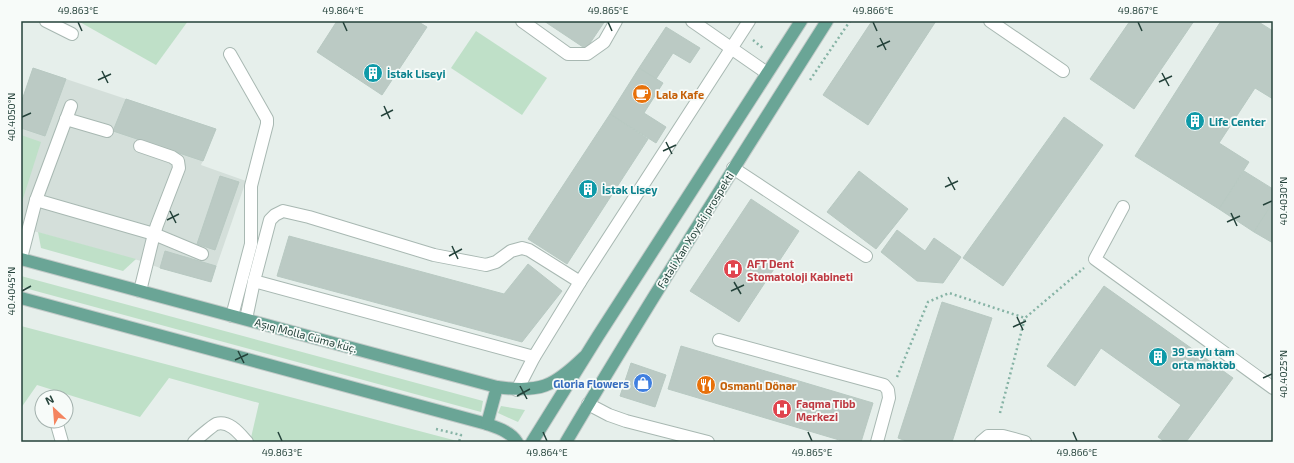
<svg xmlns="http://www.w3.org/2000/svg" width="1294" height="463" font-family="'Exo 2',sans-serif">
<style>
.built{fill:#d4dfda}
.green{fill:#bfe0c8}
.building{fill:#bbcac4;stroke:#b8c9c2}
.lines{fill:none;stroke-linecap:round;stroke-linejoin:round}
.minor-casing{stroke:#a8b8b2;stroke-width:14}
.major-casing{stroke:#c2cac8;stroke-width:14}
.path{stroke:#86b3a5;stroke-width:2.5;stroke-dasharray:2 3;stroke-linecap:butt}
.minor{stroke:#fff;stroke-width:12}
.major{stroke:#6aa596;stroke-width:12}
.ticks{fill:none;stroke:#24423a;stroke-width:1.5}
.labels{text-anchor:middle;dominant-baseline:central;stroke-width:3.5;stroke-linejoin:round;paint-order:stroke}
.culture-label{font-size:11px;font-weight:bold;fill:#0d838f;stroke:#f7fbf9;text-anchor:start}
.food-label{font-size:11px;font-weight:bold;fill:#c56008;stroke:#f7fbf9;text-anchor:start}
.street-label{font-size:11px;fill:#24423a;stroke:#f7fbf9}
.health-label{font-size:11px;font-weight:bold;fill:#be3a42;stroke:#f7fbf9;text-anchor:start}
.shop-label{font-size:11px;font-weight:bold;fill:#366cbe;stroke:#f7fbf9;text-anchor:end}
.neatline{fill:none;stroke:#24423a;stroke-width:1.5}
.ticks-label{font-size:10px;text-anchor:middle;fill:#24423a}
</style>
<rect width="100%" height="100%" fill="#e6efeb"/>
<!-- built -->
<path class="built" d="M33 68 216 129 201 165 246 181 211 282 160 268 141 261 33 231 21 229V103Z"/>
<!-- green -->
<g class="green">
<path d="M78 21H188L156 65Z"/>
<path d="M476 31 547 78 522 115 451 68Z"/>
<path d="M21 135 41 142 21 205Z"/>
<path d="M38 232 136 259 123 271 41 248Z"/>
<path d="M21 276 483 401 481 412 21 287Z"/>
<path d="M21 326 461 442H250L259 403 169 378 140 417 37 385 21 408Z"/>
<path d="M501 406 525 410 518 422 498 413Z"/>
</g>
<!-- building -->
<g class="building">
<path d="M337 21H417L427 27 382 95 317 52Z"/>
<path d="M544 21H605L586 49Z"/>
<path d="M872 21H936L868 125 823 95Z"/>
<path d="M1130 21H1194L1134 109 1090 79Z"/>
<path d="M1221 21H1257L1273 31V99L1255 88 1219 143 1249 162 1219 209 1135 156Z"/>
<path d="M666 27 700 48 690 63 673 53 656 79 639 68Z"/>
<path d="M33 68 66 79 45 136 21 128V103Z"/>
<path d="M639 68 663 83 644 113 666 127 656 143 610 114Z"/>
<path d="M126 99 216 129 203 161 113 131Z"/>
<path d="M610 114 648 139 567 264 528 239Z"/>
<path d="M1064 117 1103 145 1003 286 963 258Z"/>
<path d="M859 171 908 209 876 249 827 212Z"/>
<path d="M1244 171 1273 189V202L1254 232 1219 209Z"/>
<path d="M220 176 239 182 215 250 197 244Z"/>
<path d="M751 199 799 231 739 322 690 291Z"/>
<path d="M1273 202V243L1254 232Z"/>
<path d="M897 230 925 251 934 238 961 257 943 283 917 281 881 252Z"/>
<path d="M289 236 504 294 528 264 562 291 522 342 277 276Z"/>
<path d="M165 251 216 266 211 282 160 268Z"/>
<path d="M1104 286 1233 378 1186 442H1165L1158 437 1181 405 1101 348 1075 386 1047 366Z"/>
<path d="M942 302 992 318 952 442H909L898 438Z"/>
<path d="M681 346 873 403 861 442H846L668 389Z"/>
<path d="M631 363 666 375 655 407 620 396Z"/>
</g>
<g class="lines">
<defs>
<g id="minor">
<path d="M46 21 72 34"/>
<path d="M522 21 568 54H587L604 42 616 21"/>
<path d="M692 21 767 73"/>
<path d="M990 21 1063 71"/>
<path d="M230 54 267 119V124L251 186V244L232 316"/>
<path d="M66 119 107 131"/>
<path d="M733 168 866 256"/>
<path d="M36 200 154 234 157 225 179 168 178 161 172 157 140 146"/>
<path d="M1123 207 1095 259 1273 388"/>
<path d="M21 258 36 200 71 106"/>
<path d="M140 291 154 234 202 254"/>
<path d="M246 319 254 281"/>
<path d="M719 340 884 385 888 390 889 398 877 442"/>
<path d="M534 357 254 281 270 220 275 215 283 211 309 217 434 255 486 265 496 262 511 251 522 248 529 250 580 282"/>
<path d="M517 390 534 357 580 282 749 21"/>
<path d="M588 404 609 415 626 421 708 442"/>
<path d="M56 421 62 442"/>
<path d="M194 442C198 438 212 426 216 424 229 420 239 433 247 442"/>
<path d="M981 442 988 436H1003L1025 442"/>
</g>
<g id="major">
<path d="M21 259 497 387C540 393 553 387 584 357"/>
<path d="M21 298 487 424C498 428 511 432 517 442"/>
<path d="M487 424 497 387"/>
<path d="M532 442 598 336 801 21"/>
<path d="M566 442C650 300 739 160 827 21"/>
</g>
</defs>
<!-- minor casing -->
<use href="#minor" class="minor-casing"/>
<!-- major casing -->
<use href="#major" class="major-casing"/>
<!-- path -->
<g class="path">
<path d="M753 40 764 49"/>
<path d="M810 80 850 21"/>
<path d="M897 377 928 302 949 293 1025 318 1084 268"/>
<path d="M1000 413 1025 318"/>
<path d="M436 429 461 435 459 442"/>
</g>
<!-- minor -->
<use href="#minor" class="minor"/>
<!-- major -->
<use href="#major" class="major"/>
</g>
<!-- ticks -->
<path class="ticks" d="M78 22 82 31M343 22 347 31M608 22 612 31M873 22 877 31M1138 22 1142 31M880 38 886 50M877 47 890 41M102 71 108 83M1162 73 1169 86M98 80 111 74M1159 82 1172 76M384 106 390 119M381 116 393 110M22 117 31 113M666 142 672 154M663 151 676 145M948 177 955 190M945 187 958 181M1263 205 1272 201M170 211 176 223M1231 213 1237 226M167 220 179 214M1227 222 1240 216M452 246 458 259M449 256 462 249M734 282 741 294M22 291 31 286M731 291 744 285M1017 317 1023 330M1013 327 1026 321M238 351 244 363M235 360 248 354M1263 378 1272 374M520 386 527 399M517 396 530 389M278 432 282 441M543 432 547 441M808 432 812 441M1073 432 1077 441"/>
<!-- icons -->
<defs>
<symbol id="building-disc" viewBox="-11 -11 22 22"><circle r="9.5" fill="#0f9aa8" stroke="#f7fbf9"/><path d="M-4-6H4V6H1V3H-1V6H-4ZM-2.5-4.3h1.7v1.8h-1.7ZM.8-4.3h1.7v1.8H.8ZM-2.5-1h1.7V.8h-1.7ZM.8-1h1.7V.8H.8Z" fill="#fff"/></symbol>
<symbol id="cafe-disc" viewBox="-11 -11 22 22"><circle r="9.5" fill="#e8710a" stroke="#f7fbf9"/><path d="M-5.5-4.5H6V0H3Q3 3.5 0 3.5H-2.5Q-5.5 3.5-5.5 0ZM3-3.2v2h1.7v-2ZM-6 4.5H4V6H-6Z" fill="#fff"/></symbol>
<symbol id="hospital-disc" viewBox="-11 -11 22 22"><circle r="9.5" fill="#e0444e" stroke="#f7fbf9"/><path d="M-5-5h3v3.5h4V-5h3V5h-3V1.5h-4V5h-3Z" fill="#fff"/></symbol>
<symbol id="shop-disc" viewBox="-11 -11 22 22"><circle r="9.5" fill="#3f7fe0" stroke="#f7fbf9"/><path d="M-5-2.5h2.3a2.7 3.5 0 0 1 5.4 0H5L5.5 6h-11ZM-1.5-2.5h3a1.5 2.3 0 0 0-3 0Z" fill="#fff"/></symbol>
<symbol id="restaurant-disc" viewBox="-11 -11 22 22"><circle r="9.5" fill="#e8710a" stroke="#f7fbf9"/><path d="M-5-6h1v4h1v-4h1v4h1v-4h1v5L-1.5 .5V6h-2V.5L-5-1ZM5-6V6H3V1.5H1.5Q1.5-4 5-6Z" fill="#fff"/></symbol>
</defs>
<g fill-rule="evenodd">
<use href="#building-disc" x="362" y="62" width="22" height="22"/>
<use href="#cafe-disc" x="631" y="83" width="22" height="22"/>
<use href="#building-disc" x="1184" y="110" width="22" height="22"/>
<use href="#building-disc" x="577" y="178" width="22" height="22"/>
<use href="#hospital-disc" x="722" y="258" width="22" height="22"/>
<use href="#building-disc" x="1147" y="346" width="22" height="22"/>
<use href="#shop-disc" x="632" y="372" width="22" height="22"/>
<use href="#restaurant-disc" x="695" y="374" width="22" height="22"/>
<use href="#hospital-disc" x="771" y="398" width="22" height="22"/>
</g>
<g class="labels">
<!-- culture labels -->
<g class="culture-label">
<text x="387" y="73">İstək Liseyi</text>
<text x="1209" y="121">Life Center</text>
<text x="602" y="189">İstək Lisey</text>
<text x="1172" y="351">39 saylı tam<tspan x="1172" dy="13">orta məktəb</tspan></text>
</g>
<!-- food labels -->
<g class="food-label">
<text x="656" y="94">Lalə Kafe</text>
<text x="720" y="385">Osmanlı Dönər</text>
</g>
<!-- street labels -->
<g class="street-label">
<text transform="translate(695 230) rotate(-58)">Fətəli Xan Xoyski prospekti</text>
<text transform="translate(306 335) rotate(15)">Aşıq Molla Cümə küç.</text>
</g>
<!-- health labels -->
<g class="health-label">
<text x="747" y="263">AFT Dent<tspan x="747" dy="13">Stomatoloji Kabineti</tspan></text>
<text x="796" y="403">Faqma Tibb<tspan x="796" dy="13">Merkezi</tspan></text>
</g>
<!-- shop labels -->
<g class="shop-label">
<text x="629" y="383">Gloria Flowers</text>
</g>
</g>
<!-- border -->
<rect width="1294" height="463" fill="none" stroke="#f7fbf9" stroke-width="44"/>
<!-- north arrow -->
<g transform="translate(54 409) rotate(334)"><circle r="19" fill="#f7fbf9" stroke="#a3b1ad"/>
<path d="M0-3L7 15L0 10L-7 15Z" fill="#f4845f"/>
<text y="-6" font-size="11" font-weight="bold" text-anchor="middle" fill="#24423a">N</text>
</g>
<rect x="22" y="22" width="1250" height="419" class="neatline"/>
<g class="ticks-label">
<text x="78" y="14">49.863°E</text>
<text x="343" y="14">49.864°E</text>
<text x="608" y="14">49.865°E</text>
<text x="873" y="14">49.866°E</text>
<text x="1138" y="14">49.867°E</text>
<text transform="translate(11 117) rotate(-90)" y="4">40.4050°N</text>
<text transform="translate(1283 201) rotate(-90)" y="4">40.4030°N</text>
<text transform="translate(11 291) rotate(-90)" y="4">40.4045°N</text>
<text transform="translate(1283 374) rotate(-90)" y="4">40.4025°N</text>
<text x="282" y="456">49.863°E</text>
<text x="547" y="456">49.864°E</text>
<text x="812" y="456">49.865°E</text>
<text x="1077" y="456">49.866°E</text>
</g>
</svg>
